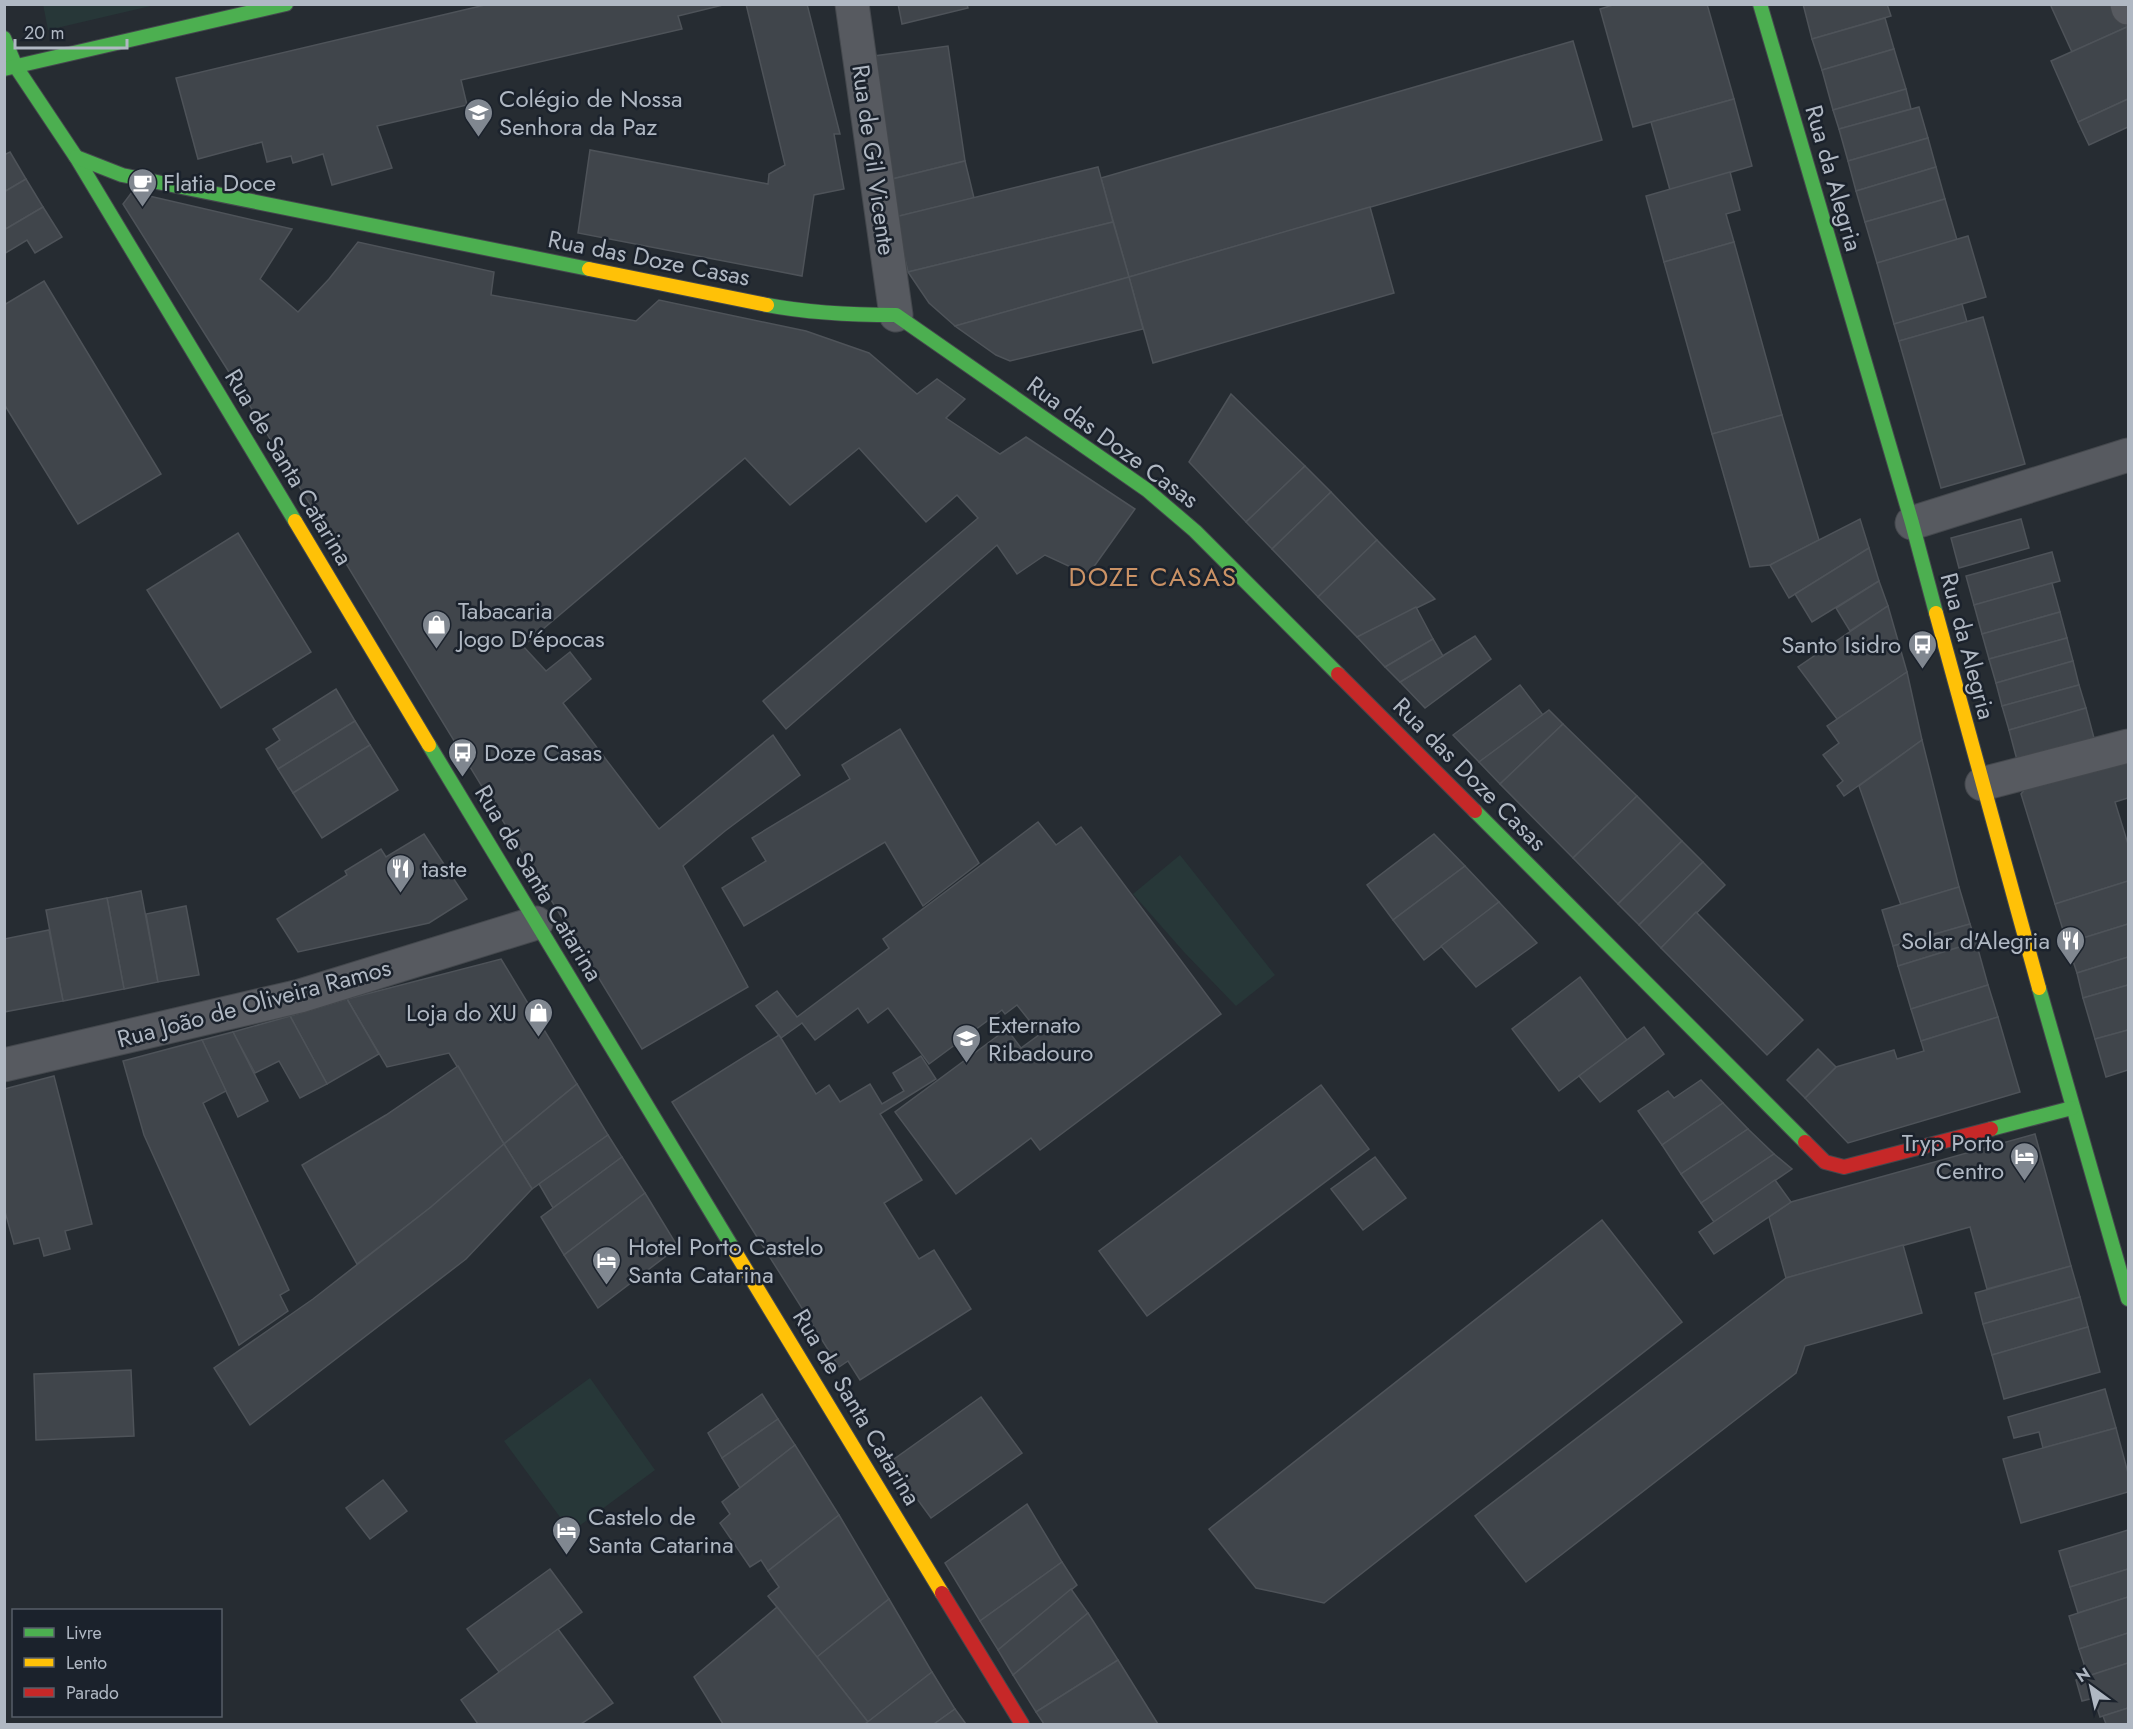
<svg xmlns="http://www.w3.org/2000/svg" width="2133" height="1729" font-family="Jost,sans-serif">
<style>
.green{fill:#273738}
.building{fill:#40454b;stroke:#4e5359;stroke-width:1.5}
.lines{fill:none;stroke-linecap:round;stroke-linejoin:round}
.street-casing{stroke:#44484d;stroke-width:35}
.fast-casing{stroke:#44484d;stroke-width:16}
.slow-casing{stroke:#44484d;stroke-width:16}
.jam-casing{stroke:#44484d;stroke-width:16}
.street{stroke:#575a60;stroke-width:33}
.fast{stroke:#4caf50;stroke-width:14}
.slow{stroke:#ffc107;stroke-width:14}
.jam{stroke:#c62828;stroke-width:14}
.labels{text-anchor:middle;dominant-baseline:central;stroke-width:5;stroke-linejoin:round;paint-order:stroke}
.poi-label{font-size:24px;fill:#b0b8c3;stroke:#1b222c;text-anchor:start}
.street-label{font-size:24px;fill:#b0b8c3;stroke:#1b222c}
.neighbourhood-label{font-size:26px;letter-spacing:1.5px;fill:#ca9265;stroke:#1b222c}
</style>
<rect width="100%" height="100%" fill="#262c32"/>
<!-- green -->
<g class="green">
<path d="M43 4H155V5L48 30Z"/>
<path d="M1180 855 1275 975 1236 1006 1184 952 1133 894Z"/>
<path d="M590 1378 655 1470 571 1532 504 1441Z"/>
</g>
<!-- building -->
<g class="building">
<path d="M489 4H727L678 16 682 29 461 80 467 105 377 126 392 168 332 185 323 154 293 163 291 156 267 162 262 142 198 159 176 78Z"/>
<path d="M746 4H807L840 134H834L844 189 814 195 802 276 578 233 590 150 768 184 769 174 785 165Z"/>
<path d="M898 4H967L968 8 902 24Z"/>
<path d="M1616 4H1707L1734 99 1633 127 1600 9Z"/>
<path d="M1803 4H1887L1891 16 1812 39Z"/>
<path d="M2050 4H2117L2127 27 2072 52Z"/>
<path d="M1885 18 1894 49 1822 70 1812 39Z"/>
<path d="M2127 27 2128 99 2078 122 2051 61Z"/>
<path d="M1573 41 1602 140 1129 277 1101 178Z"/>
<path d="M948 46 965 161 888 180 874 56Z"/>
<path d="M1894 49 1906 89 1833 110 1822 70Z"/>
<path d="M1906 89 1911 109 1839 129 1833 110Z"/>
<path d="M1734 99 1752 166 1670 190 1651 122Z"/>
<path d="M2128 99V127L2089 145 2078 122Z"/>
<path d="M1919 107 1928 138 1848 161 1839 129Z"/>
<path d="M1928 138 1936 167 1856 191 1848 161Z"/>
<path d="M10 152 26 179 4 192V155Z"/>
<path d="M965 161 974 198 895 217 888 180Z"/>
<path d="M1098 167 1113 222 908 272 895 217Z"/>
<path d="M1936 167 1945 199 1865 222 1856 191Z"/>
<path d="M1730 172 1740 210 1726 214 1734 242 1664 262 1646 196Z"/>
<path d="M26 179 43 207 4 230V192Z"/>
<path d="M132 192 292 229 260 279 298 312 329 279 358 242 494 272 491 295 636 321 659 300 806 331 869 353 917 394 937 379 965 399 946 418 1000 454 1026 437 1135 509 1088 575 1045 555 1017 574 997 545 786 729 763 701 978 518 957 495 926 522 859 448 790 505 745 458 523 646 546 671 570 652 591 679 563 703 659 829 773 735 800 775 725 831 683 866 748 987 642 1049 239 388 123 204Z"/>
<path d="M1945 199 1957 240 1877 263 1865 222Z"/>
<path d="M43 207 62 237 35 253 27 240 4 254V230Z"/>
<path d="M1370 207 1394 293 1153 363 1129 277Z"/>
<path d="M1113 222 1129 277 955 326 929 303 908 272Z"/>
<path d="M1968 236 1986 297 1894 324 1877 263Z"/>
<path d="M1734 242 1782 415 1712 434 1664 262Z"/>
<path d="M1129 277 1143 329 1010 361 996 355 955 326Z"/>
<path d="M44 281 161 474 78 524 4 404V305Z"/>
<path d="M1962 304 1967 322 1899 341 1894 324Z"/>
<path d="M1983 317 2025 464 1941 488 1899 341Z"/>
<path d="M1231 394 1305 466 1246 522 1189 462Z"/>
<path d="M1782 415 1819 540 1770 565 1750 567 1712 434Z"/>
<path d="M1305 466 1331 492 1272 549 1246 522Z"/>
<path d="M1331 492 1377 540 1318 597 1272 549Z"/>
<path d="M1860 519 1869 548 1789 598 1770 565Z"/>
<path d="M2021 519 2029 548 1959 568 1951 538Z"/>
<path d="M238 533 311 652 221 708 147 590Z"/>
<path d="M1377 540 1435 599 1357 637 1318 597Z"/>
<path d="M1869 548 1879 581 1812 622 1795 594Z"/>
<path d="M2052 552 2060 581 1974 605 1966 576Z"/>
<path d="M1879 581 1888 606 1850 631 1836 608Z"/>
<path d="M2052 583 2060 612 1982 634 1974 605Z"/>
<path d="M1888 606 1907 672 1837 719 1798 667Z"/>
<path d="M1416 607 1433 639 1385 667 1357 637Z"/>
<path d="M2060 612 2067 638 1989 659 1982 634Z"/>
<path d="M1475 636 1491 659 1425 708 1400 682Z"/>
<path d="M2067 638 2073 661 1996 683 1989 659Z"/>
<path d="M1433 639 1443 656 1400 682 1385 667Z"/>
<path d="M2073 661 2079 685 2002 706 1996 683Z"/>
<path d="M1907 672 1922 740 1844 796 1837 786 1843 781 1823 755 1839 743 1827 726Z"/>
<path d="M1520 685 1543 715 1479 762 1453 735Z"/>
<path d="M2079 685 2086 708 2009 730 2002 706Z"/>
<path d="M336 689 355 721 278 769 266 749 280 740 273 729Z"/>
<path d="M2086 708 2094 738 2017 760 2009 730Z"/>
<path d="M1549 710 1563 724 1500 784 1479 762Z"/>
<path d="M355 721 370 745 293 793 278 769Z"/>
<path d="M1563 724 1637 796 1573 858 1500 784Z"/>
<path d="M900 729 979 863 923 906 885 842 744 926 722 888 766 861 752 838 850 779 842 765Z"/>
<path d="M1922 740 1959 887 1901 905 1859 786Z"/>
<path d="M370 745 398 790 322 838 293 793Z"/>
<path d="M2128 760V798L2115 802 2128 844V881L2055 904 2021 794 2026 788Z"/>
<path d="M1637 796 1682 841 1618 904 1573 858Z"/>
<path d="M1038 822 1056 845 1081 827 1221 1014 1040 1150 1031 1138 956 1194 895 1112 1007 1029 1021 1048 1040 1034 1017 1005 1005 1014 1002 1010 929 1064 888 1008 868 1023 858 1008 815 1040 802 1023 781 1038 756 1006 777 991 797 1017 889 948 883 939Z"/>
<path d="M424 834 467 899 429 923 298 952 277 919 347 875 345 871 381 849 386 857Z"/>
<path d="M1434 834 1465 866 1393 920 1367 885Z"/>
<path d="M1682 841 1703 862 1639 925 1618 904Z"/>
<path d="M1703 862 1725 885 1661 948 1639 925Z"/>
<path d="M1465 866 1499 902 1424 960 1393 920Z"/>
<path d="M2128 881V924L2067 943 2055 904Z"/>
<path d="M1959 887 1970 924 1893 946 1882 910Z"/>
<path d="M141 891 158 982 124 989 107 898Z"/>
<path d="M107 898 124 989 63 1001 46 910Z"/>
<path d="M1499 902 1537 943 1476 987 1441 946Z"/>
<path d="M186 906 199 975 158 982 146 914Z"/>
<path d="M1696 912 1803 1020 1767 1055 1661 948Z"/>
<path d="M1970 924 1976 942 1898 966 1893 946Z"/>
<path d="M2128 924V957L2077 973 2067 943Z"/>
<path d="M49 930 63 1001 4 1012V939Z"/>
<path d="M1976 942 1988 985 1911 1009 1898 966Z"/>
<path d="M2128 957V985L2083 998 2077 973Z"/>
<path d="M501 959 577 1084 504 1144 449 1053 387 1067 347 999Z"/>
<path d="M1580 977 1627 1040 1559 1091 1512 1029Z"/>
<path d="M1988 985 1998 1017 1921 1041 1911 1009Z"/>
<path d="M2128 985V1030L2095 1039 2083 998Z"/>
<path d="M347 999 379 1054 327 1084 290 1016Z"/>
<path d="M290 1016 327 1084 300 1098 279 1061 255 1073 233 1032Z"/>
<path d="M1998 1017 2020 1092 1848 1143 1805 1098 1836 1067 1894 1050 1897 1059 1924 1051 1921 1041Z"/>
<path d="M1644 1027 1664 1054 1600 1102 1579 1076Z"/>
<path d="M2128 1030V1070L2106 1077 2095 1039Z"/>
<path d="M233 1032 268 1101 238 1117 202 1040Z"/>
<path d="M779 1035 816 1094 829 1085 840 1102 870 1084 882 1104 904 1091 893 1073 921 1056 936 1079 880 1114 922 1180 884 1203 919 1259 934 1250 971 1309 860 1380 848 1361 839 1367 672 1102Z"/>
<path d="M202 1040 226 1091 203 1103 289 1290 280 1295 288 1311 239 1345 144 1135 123 1061Z"/>
<path d="M1818 1049 1836 1067 1805 1098 1787 1080Z"/>
<path d="M458 1066 504 1144 431 1207 357 1264 302 1165 386 1115Z"/>
<path d="M54 1076 92 1224 65 1231 70 1249 44 1256 39 1238 14 1244 4 1208V1089Z"/>
<path d="M1701 1080 1723 1103 1662 1145 1638 1111 1668 1091 1674 1098Z"/>
<path d="M577 1084 608 1135 532 1189 504 1144Z"/>
<path d="M1321 1085 1369 1149 1147 1316 1099 1251Z"/>
<path d="M1723 1103 1748 1129 1681 1174 1662 1145Z"/>
<path d="M1748 1129 1774 1154 1701 1203 1681 1174Z"/>
<path d="M2035 1134 2071 1266 1987 1289 1970 1227 1786 1278 1769 1217 1791 1202Z"/>
<path d="M608 1135 622 1157 553 1208 539 1184Z"/>
<path d="M504 1144 532 1189 466 1259 250 1425 214 1368 313 1299 431 1207Z"/>
<path d="M1774 1154 1792 1169 1714 1222 1701 1203Z"/>
<path d="M622 1157 645 1193 564 1255 541 1217Z"/>
<path d="M1375 1157 1406 1198 1363 1230 1331 1189Z"/>
<path d="M1775 1180 1791 1202 1714 1254 1699 1232Z"/>
<path d="M645 1193 678 1247 598 1308 564 1255Z"/>
<path d="M1602 1220 1682 1322 1324 1603 1256 1588 1209 1529Z"/>
<path d="M1903 1245 1922 1313 1805 1346 1796 1373 1526 1582 1475 1516 1786 1278Z"/>
<path d="M2071 1266 2080 1297 1983 1324 1975 1293Z"/>
<path d="M2080 1297 2088 1327 1992 1355 1983 1324Z"/>
<path d="M2088 1327 2100 1372 2004 1399 1992 1355Z"/>
<path d="M131 1370 134 1436 36 1440 34 1374Z"/>
<path d="M2105 1389 2116 1428 2043 1448 2039 1432 2014 1438 2008 1417Z"/>
<path d="M762 1394 778 1419 722 1458 708 1433Z"/>
<path d="M981 1397 1022 1453 931 1518 890 1462Z"/>
<path d="M778 1419 795 1445 740 1488 722 1458Z"/>
<path d="M2116 1428 2128 1473V1492L2021 1523 2003 1459Z"/>
<path d="M795 1445 839 1515 768 1571 761 1560 750 1567 720 1523 730 1514 722 1502Z"/>
<path d="M383 1480 407 1511 370 1539 346 1508Z"/>
<path d="M1027 1504 1062 1562 980 1621 945 1563Z"/>
<path d="M839 1515 889 1599 817 1657 768 1596 779 1587 768 1571Z"/>
<path d="M2128 1530V1569L2070 1587 2059 1551Z"/>
<path d="M1062 1562 1077 1585 998 1650 980 1621Z"/>
<path d="M550 1569 582 1612 499 1672 467 1629Z"/>
<path d="M2128 1569V1597L2078 1613 2070 1587Z"/>
<path d="M1071 1589 1088 1613 1013 1675 998 1650Z"/>
<path d="M2128 1597V1633L2079 1649 2069 1616Z"/>
<path d="M889 1599 932 1672 868 1722 817 1657Z"/>
<path d="M777 1607 817 1657 868 1722 865 1724H723L694 1677Z"/>
<path d="M1088 1613 1118 1660 1036 1712 1013 1675Z"/>
<path d="M558 1629 613 1703 581 1724H478L461 1700Z"/>
<path d="M2128 1633V1663L2088 1676 2079 1649Z"/>
<path d="M1118 1660 1158 1724H1044L1036 1712Z"/>
<path d="M2128 1663V1708L2100 1717 2094 1698 2082 1701 2076 1680Z"/>
<path d="M932 1672 955 1709 934 1724H865Z"/>
<path d="M2128 1708V1724H2106L2103 1716Z"/>
<path d="M955 1709 966 1724H934Z"/>
</g>
<g class="lines">
<defs>
<g id="street">
<path d="M852 4 896 315"/>
<path d="M2127 4 2128 8"/>
<path d="M1912 523 2128 455"/>
<path d="M1982 784 2128 746"/>
<path d="M4 1065 300 996 536 923"/>
</g>
<g id="fast">
<path d="M1760 4 1912 523 1936 613"/>
<path d="M4 38 16 67 76 157 295 521"/>
<path d="M4 69 286 4"/>
<path d="M76 157 122 175 589 269"/>
<path d="M767 305C809 313 853 315 896 315L1147 490 1195 531 1338 674"/>
<path d="M429 745 734 1250"/>
<path d="M1475 811 1805 1142"/>
<path d="M2039 988 2128 1299"/>
<path d="M1991 1129 2072 1108"/>
</g>
<g id="slow">
<path d="M589 269 767 305"/>
<path d="M295 521 429 745"/>
<path d="M1936 613 2039 988"/>
<path d="M734 1250 942 1593"/>
</g>
<g id="jam">
<path d="M1338 674 1475 811"/>
<path d="M1805 1142 1825 1162 1844 1167 1991 1129"/>
<path d="M942 1593 1022 1724"/>
</g>
</defs>
<!-- street casing -->
<use href="#street" class="street-casing"/>
<!-- fast casing -->
<use href="#fast" class="fast-casing"/>
<!-- slow casing -->
<use href="#slow" class="slow-casing"/>
<!-- jam casing -->
<use href="#jam" class="jam-casing"/>
<!-- street -->
<use href="#street" class="street"/>
<!-- fast -->
<use href="#fast" class="fast"/>
<!-- slow -->
<use href="#slow" class="slow"/>
<!-- jam -->
<use href="#jam" class="jam"/>
</g>
<!-- icons -->
<defs>
<symbol id="school-pin" viewBox="-11 -11 22 30"><path d="M0 17L-7.5 6A9.5 9.5 0 1 1 7.5 6Z" fill="#808790" stroke="#1b222c"/><path d="M0-5L7-2L0 1L-7-2ZM-4 1L0 2.5L4 1V4Q0 6-4 4Z" fill="#fff"/></symbol>
<symbol id="cafe-pin" viewBox="-11 -11 22 30"><path d="M0 17L-7.5 6A9.5 9.5 0 1 1 7.5 6Z" fill="#808790" stroke="#1b222c"/><path d="M-5.5-4.5H6V0H3Q3 3.5 0 3.5H-2.5Q-5.5 3.5-5.5 0ZM3-3.2v2h1.7v-2ZM-6 4.5H4V6H-6Z" fill="#fff"/></symbol>
<symbol id="shop-pin" viewBox="-11 -11 22 30"><path d="M0 17L-7.5 6A9.5 9.5 0 1 1 7.5 6Z" fill="#808790" stroke="#1b222c"/><path d="M-5-2.5h2.3a2.7 3.5 0 0 1 5.4 0H5L5.5 6h-11ZM-1.5-2.5h3a1.5 2.3 0 0 0-3 0Z" fill="#fff"/></symbol>
<symbol id="bus-pin" viewBox="-11 -11 22 30"><path d="M0 17L-7.5 6A9.5 9.5 0 1 1 7.5 6Z" fill="#808790" stroke="#1b222c"/><path d="M-5-6H5V4H4V6H2V4H-2V6H-4V4H-5ZM-3.5-4V0h7V-4ZM-3.5 1.2v1.5H-2V1.2ZM2 1.2v1.5H3.5V1.2Z" fill="#fff"/></symbol>
<symbol id="restaurant-pin" viewBox="-11 -11 22 30"><path d="M0 17L-7.5 6A9.5 9.5 0 1 1 7.5 6Z" fill="#808790" stroke="#1b222c"/><path d="M-5-6h1v4h1v-4h1v4h1v-4h1v5L-1.5 .5V6h-2V.5L-5-1ZM5-6V6H3V1.5H1.5Q1.5-4 5-6Z" fill="#fff"/></symbol>
<symbol id="hotel-pin" viewBox="-11 -11 22 30"><path d="M0 17L-7.5 6A9.5 9.5 0 1 1 7.5 6Z" fill="#808790" stroke="#1b222c"/><path d="M-6-4.5h1.5V1H6V5H4.5V3h-9V5H-6ZM-4 0a1.8 1.8 0 1 1 3.6 0ZM.5 0V-2.5h3Q6-2.5 6 0Z" fill="#fff"/></symbol>
</defs>
<g fill-rule="evenodd">
<use href="#school-pin" x="462" y="96" width="33" height="45"/>
<use href="#cafe-pin" x="126" y="166" width="33" height="45"/>
<use href="#shop-pin" x="420" y="608" width="33" height="45"/>
<use href="#bus-pin" x="1906" y="628" width="33" height="45"/>
<use href="#bus-pin" x="446" y="736" width="33" height="45"/>
<use href="#restaurant-pin" x="384" y="852" width="33" height="45"/>
<use href="#restaurant-pin" x="2054" y="924" width="33" height="45"/>
<use href="#shop-pin" x="522" y="996" width="33" height="45"/>
<use href="#school-pin" x="950" y="1022" width="33" height="45"/>
<use href="#hotel-pin" x="2008" y="1140" width="33" height="45"/>
<use href="#hotel-pin" x="590" y="1244" width="33" height="45"/>
<use href="#hotel-pin" x="550" y="1514" width="33" height="45"/>
</g>
<g class="labels">
<!-- poi labels -->
<g class="poi-label">
<text x="499" y="98">Colégio de Nossa<tspan x="499" dy="28">Senhora da Paz</tspan></text>
<text x="163" y="182">Flatia Doce</text>
<text x="458" y="610">Tabacaria<tspan x="458" dy="28">Jogo D'épocas</tspan></text>
<text x="1901" y="644" text-anchor="end">Santo Isidro</text>
<text x="484" y="752">Doze Casas</text>
<text x="422" y="868">taste</text>
<text x="2050" y="940" text-anchor="end">Solar d'Alegria</text>
<text x="517" y="1012" text-anchor="end">Loja do XU</text>
<text x="988" y="1024">Externato<tspan x="988" dy="28">Ribadouro</tspan></text>
<text x="2004" y="1142" text-anchor="end">Tryp Porto<tspan x="2004" dy="28">Centro</tspan></text>
<text x="628" y="1246">Hotel Porto Castelo<tspan x="628" dy="28">Santa Catarina</tspan></text>
<text x="588" y="1516">Castelo de<tspan x="588" dy="28">Santa Catarina</tspan></text>
</g>
<!-- street labels -->
<g class="street-label">
<text transform="translate(874 160) rotate(82)">Rua de Gil Vicente</text>
<text transform="translate(1834 178) rotate(74)">Rua da Alegria</text>
<text transform="translate(649 258) rotate(11)">Rua das Doze Casas</text>
<text transform="translate(1113 442) rotate(36)">Rua das Doze Casas</text>
<text transform="translate(289 467) rotate(59)">Rua de Santa Catarina</text>
<text transform="translate(1968 646) rotate(75)">Rua da Alegria</text>
<text transform="translate(1470 774) rotate(45)">Rua das Doze Casas</text>
<text transform="translate(539 883) rotate(59)">Rua de Santa Catarina</text>
<text transform="translate(254 1003) rotate(-15)">Rua João de Oliveira Ramos</text>
<text transform="translate(857 1407) rotate(59)">Rua de Santa Catarina</text>
</g>
<!-- neighbourhood labels -->
<g class="neighbourhood-label">
<text x="1153" y="577">DOZE CASAS</text>
</g>
</g>
<!-- border -->
<rect width="2133" height="1729" fill="none" stroke="#b0b8c3" stroke-width="12"/>
<!-- legend -->
<rect x="12" y="1609" width="210" height="108" fill="#1b222c" stroke="#575e68" stroke-width="1.5"/>
<rect x="24" y="1628" width="30" height="9" fill="#4caf50" stroke="#575e68" stroke-width="1.5"/>
<text x="66" y="1639" font-size="18" fill="#b0b8c3">Livre</text>
<rect x="24" y="1658" width="30" height="9" fill="#ffc107" stroke="#575e68" stroke-width="1.5"/>
<text x="66" y="1669" font-size="18" fill="#b0b8c3">Lento</text>
<rect x="24" y="1688" width="30" height="9" fill="#c62828" stroke="#575e68" stroke-width="1.5"/>
<text x="66" y="1699" font-size="18" fill="#b0b8c3">Parado</text>
<!-- north arrow -->
<g transform="translate(2091 1687) rotate(327)" stroke="#1b222c" stroke-width="4.5" paint-order="stroke">
<path d="M0-4.5L10 22L0 15L-10 22Z" fill="#b0b8c3"/>
<text y="-9" font-size="16" font-weight="bold" text-anchor="middle" fill="#b0b8c3">N</text>
</g>
<!-- scale -->
<path d="M15 39v9h112v-9" fill="none" stroke="#b0b8c3" stroke-width="3"/>
<text x="24" y="39" font-size="18" fill="#b0b8c3" stroke="#1b222c" stroke-width="4.5" paint-order="stroke">20 m</text>
</svg>
